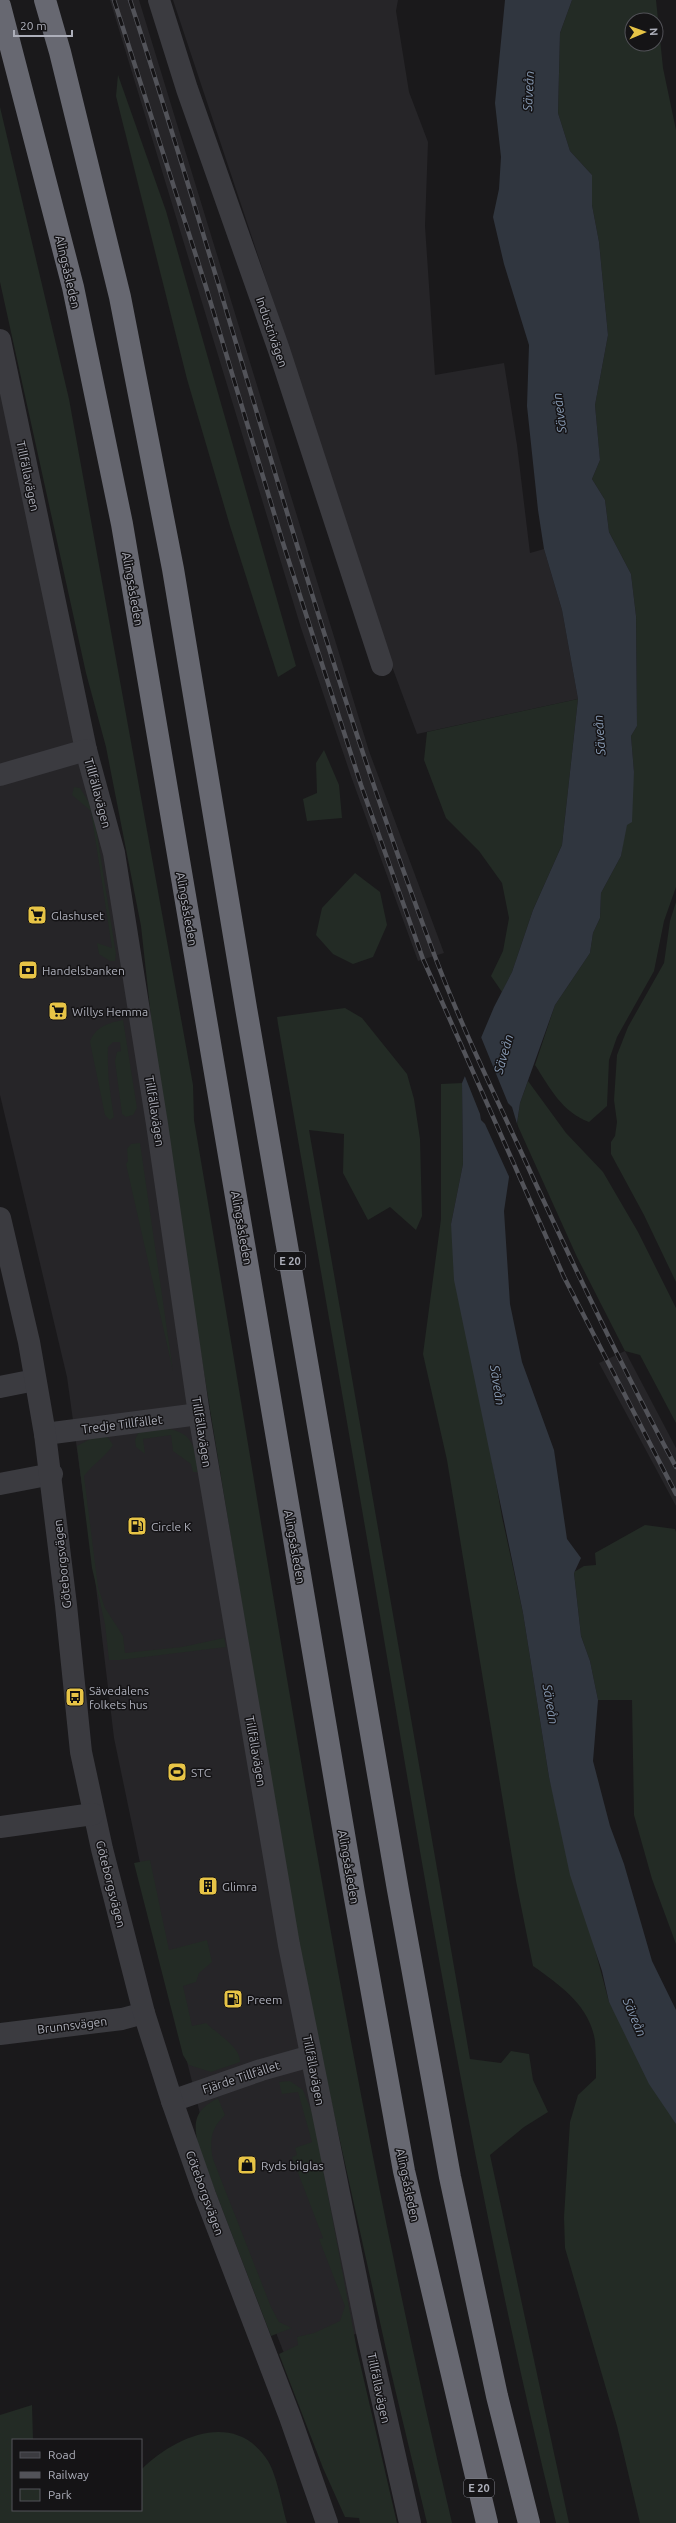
<svg xmlns="http://www.w3.org/2000/svg" width="676" height="2523" font-family="Ubuntu,sans-serif">
<style>
.built{fill:#262528}
.green{fill:#232b25;fill-rule:evenodd}
.water{fill:#30363f}
.pier{fill:#1a191b}
.lines{fill:none;stroke-linecap:round;stroke-linejoin:round}
.minor{stroke:#3b3b40;stroke-width:22}
.tertiary{stroke:#3b3b40;stroke-width:22}
.motorway{stroke:#676871;stroke-width:22}
.rail-casing{stroke:#525359;stroke-width:4.5}
.rail{stroke:#151416;stroke-width:3;stroke-dasharray:9;stroke-linecap:butt}
.labels{text-anchor:middle;dominant-baseline:central;stroke-width:3;stroke-linejoin:round;paint-order:stroke}
.shield{fill:#151416;stroke:#7f8089;stroke-width:1}
.shield-label{font-size:11px;font-weight:bold;fill:#adafba}
.street-label{font-size:12px;fill:#adafba;stroke:#151416}
.poi-label{font-size:12px;fill:#adafba;stroke:#151416;text-anchor:start}
.water-label{font-size:13px;font-style:italic;fill:#8699b2;stroke:#151416}
</style>
<rect width="100%" height="100%" fill="#1a191b"/>
<!-- built -->
<g class="built">
<path d="M110 0H139L369 751 444 953 418 961 352 779 301 628Z"/>
<path d="M173 0H398L396 11 409 92 428 142 425 226 435 375 504 363 517 445 530 553 544 549 562 610 578 699 417 734 370 607 306 400Z"/>
<path d="M0 383 95 797 358 2333 287 2361 216 2178 153 1925 114 1738 96 1587 67 1377 0 1095Z"/>
<path d="M625 1351 676 1448V1506L599 1363Z"/>
</g>
<!-- green -->
<g class="green">
<path d="M572 0H656L663 68 676 130V887L664 921 654 971 617 1037 609 1060 607 1106 589 1122C562 1112 550 1088 535 1065L555 1005 590 953 593 933 600 918 601 893 621 856 634 772 631 736 637 726 636 616 631 574 609 532 605 500 592 479 600 460 595 405 608 335 599 242 592 205V175L570 151 558 113 560 33ZM632 20H656V44H632Z"/>
<path d="M118 75 166 211 296 666 278 677 230 526 187 379 116 96Z"/>
<path d="M0 107 69 399 193 1085 194 1120C274 1589 342 2060 452 2523H427L391 2372 299 1955 191 1293 155 1054 141 926 106 747 86 673 0 282Z"/>
<path d="M578 699 562 845 533 910 512 972 502 992 491 976 503 951 509 918 502 883 479 851 446 818 424 760 427 732Z"/>
<path d="M324 750 339 785 342 818 307 821 303 799 317 793 316 763Z"/>
<path d="M74 787 80 788 93 809 116 954 115 961H110L99 954 97 943 112 948 91 811 72 795Z"/>
<path d="M355 873 380 892 387 925 373 957 353 964 333 954 316 935 322 908Z"/>
<path d="M676 902V1282L644 1215 611 1154V1142L615 1136 617 1122 614 1100 617 1055 628 1027 664 963 670 921Z"/>
<path d="M345 1008 362 1018 407 1074 414 1099 420 1139 422 1216 416 1230 390 1207 368 1220 343 1173 344 1134 309 1130 470 2059 501 2063 511 2051 529 2054 533 2080 548 2112 524 2127 490 2155 569 2523H556C485 2235 435 1943 386 1651 351 1442 314 1233 278 1024L277 1017Z"/>
<path d="M123 1020 137 1108 133 1115 126 1117 122 1114 115 1061 117 1052 121 1051 120 1042H113L108 1047C107 1071 110 1094 114 1117L110 1120 105 1115 90 1042C95 1027 108 1023 123 1020Z"/>
<path d="M528 1081 566 1133 603 1172 638 1232 676 1308V1423L640 1355 625 1351 577 1257 517 1124 520 1103Z"/>
<path d="M462 1083 463 1164 451 1224 502 1517 523 1613 549 1777 609 2002 676 2122V2523H640L617 2426 565 2248 564 2217 570 2122 578 2095 596 2078C596 2066 596 2053 595 2041 590 2006 560 1985 533 1966L516 1881 447 1460 423 1354 441 1219V1084Z"/>
<path d="M140 1143 173 1371 126 1164 128 1161 127 1149 131 1144Z"/>
<path d="M161 1428C193 1431 194 1444 198 1472H193L191 1464 173 1451 171 1435 143 1439 145 1454 136 1447 135 1440 139 1431Z"/>
<path d="M107 1436 113 1445C105 1457 93 1464 84 1476L98 1587 105 1608 123 1636 125 1653 182 1647 224 1638 226 1647 120 1660H109L105 1624 92 1568 77 1446 90 1439Z"/>
<path d="M645 1525 675 1529 676 1532V1944L652 1879 634 1815 632 1700H598L590 1661 581 1636 574 1572 584 1566 596 1565 595 1553Z"/>
<path d="M150 1860 169 1950 207 1940 212 1962 199 1973 196 1982 183 1986 192 2026 206 2023C216 2033 241 2047 240 2062L211 2072 189 2065 183 2055 134 1863Z"/>
<path d="M290 2081 303 2090 313 2115 357 2350 397 2523H360L359 2518 345 2517 323 2468 279 2354 298 2345 297 2337 314 2333 340 2321 345 2306 319 2239 323 2238 292 2157 297 2155 295 2148 312 2142 298 2092 282 2094 279 2082Z"/>
<path d="M218 2098 225 2115C211 2128 209 2141 213 2159L271 2307 279 2322 292 2328 271 2336 199 2149C193 2123 193 2111 218 2098Z"/>
<path d="M32 2405 33 2440H13V2510H141V2470C176 2435 236 2410 268 2461 277 2476 282 2506 287 2523H0V2415Z"/>
</g>
<!-- water -->
<path class="water" d="M505 0H572L560 33 558 113 570 151 592 175V205L599 242 608 335 595 405 600 460 592 479 605 500 609 532 631 574 636 616 637 726 631 736 634 772 632 822 627 825 621 856 601 893 600 918 593 933 590 953 555 1005 520 1103 504 1211 510 1304 522 1362 554 1450 567 1539 581 1558 574 1573 581 1636 590 1661 598 1700 593 1761 610 1826 624 1864 652 1961 676 2010V2124L649 2084 609 2002 602 1971 570 1875 549 1777 523 1613 454 1280 451 1224 463 1164 462 1083 494 1007 512 972 533 910 562 845 578 699 562 610 544 549 538 510 527 406 529 345 504 264 493 217 499 189 501 157 495 103Z"/>
<!-- pier -->
<path class="pier" d="M481 1037 508 1103 512 1107 518 1127 511 1181 485 1124 481 1120 480 1114 464 1074Z"/>
<g class="lines">
<!-- minor -->
<g class="minor">
<path d="M159 0 187 89 279 350 382 665"/>
<path d="M0 340 86 750 114 853 157 1124 199 1414 289 1945 367 2332 410 2523"/>
<path d="M0 775 86 750"/>
<path d="M0 1387 35 1380"/>
<path d="M45 1434 199 1414"/>
<path d="M0 1484 52 1474"/>
<path d="M0 2034 122 2019 144 2013"/>
<path d="M172 2101 261 2070 311 2056"/>
</g>
<!-- tertiary -->
<g class="tertiary">
<path d="M0 1218 29 1342 45 1434 66 1605 81 1752 102 1849 144 2013 172 2101 205 2195 290 2417 327 2523"/>
<path d="M0 1827 93 1814"/>
</g>
<!-- motorway -->
<g class="motorway">
<path d="M45 0 60 52 120 297 173 569 246 1008 398 1890 450 2177 497 2396 529 2523"/>
<path d="M0 6 73 287 122 524 354 1893 404 2171 487 2523"/>
</g>
<defs>
<g id="rail">
<path d="M114 0 206 287 283 543 361 785 423 959 564 1277 676 1494"/>
<path d="M130 0C234 317 316 642 434 954 460 1023 492 1089 523 1156 571 1261 621 1366 676 1467"/>
</g>
</defs>
<!-- rail casing -->
<use href="#rail" class="rail-casing"/>
<!-- rail -->
<use href="#rail" class="rail"/>
</g>
<!-- icons -->
<defs>
<symbol id="supermarket-square" viewBox="-11 -11 22 22"><rect x="-9" y="-9" width="18" height="18" rx="4" fill="#e7c446" stroke="#151416"/><path d="M-6-5.5h2.5l.6 2H6L4.5 2H-2.5L-4.4-4H-6ZM-1.5 3.2a1.3 1.3 0 1 0 .1 0ZM3 3.2a1.3 1.3 0 1 0 .1 0Z" fill="#111"/></symbol>
<symbol id="bank-square" viewBox="-11 -11 22 22"><rect x="-9" y="-9" width="18" height="18" rx="4" fill="#e7c446" stroke="#151416"/><path d="M-6-4H6V4H-6ZM0-2.3a2.3 2.3 0 1 0 0 4.6a2.3 2.3 0 1 0 0-4.6Z" fill="#111"/></symbol>
<symbol id="fuel-square" viewBox="-11 -11 22 22"><rect x="-9" y="-9" width="18" height="18" rx="4" fill="#e7c446" stroke="#151416"/><path d="M-5.5-6h7V0h2V4h1.3V-2.5L3-4.5l.8-.8L6-3V5H2.5V1h-1V6h-7ZM-4.2-4.7v3.2H.2V-4.7Z" fill="#111"/></symbol>
<symbol id="bus-square" viewBox="-11 -11 22 22"><rect x="-9" y="-9" width="18" height="18" rx="4" fill="#e7c446" stroke="#151416"/><path d="M-5-6H5V4H4V6H2V4H-2V6H-4V4H-5ZM-3.5-4V0h7V-4ZM-3.5 1.2v1.5H-2V1.2ZM2 1.2v1.5H3.5V1.2Z" fill="#111"/></symbol>
<symbol id="stadium-square" viewBox="-11 -11 22 22"><rect x="-9" y="-9" width="18" height="18" rx="4" fill="#e7c446" stroke="#151416"/><path d="M0-5a6.5 5 0 1 0 0 10a6.5 5 0 1 0 0-10ZM-3.5-1.8h7v3.6h-7Z" fill="#111"/></symbol>
<symbol id="building-square" viewBox="-11 -11 22 22"><rect x="-9" y="-9" width="18" height="18" rx="4" fill="#e7c446" stroke="#151416"/><path d="M-4-6H4V6H1V3H-1V6H-4ZM-2.5-4.3h1.7v1.8h-1.7ZM.8-4.3h1.7v1.8H.8ZM-2.5-1h1.7V.8h-1.7ZM.8-1h1.7V.8H.8Z" fill="#111"/></symbol>
<symbol id="shop-square" viewBox="-11 -11 22 22"><rect x="-9" y="-9" width="18" height="18" rx="4" fill="#e7c446" stroke="#151416"/><path d="M-5-2.5h2.3a2.7 3.5 0 0 1 5.4 0H5L5.5 6h-11ZM-1.5-2.5h3a1.5 2.3 0 0 0-3 0Z" fill="#111"/></symbol>
</defs>
<g fill-rule="evenodd">
<use href="#supermarket-square" x="26" y="904" width="22" height="22"/>
<use href="#bank-square" x="17" y="959" width="22" height="22"/>
<use href="#supermarket-square" x="47" y="1000" width="22" height="22"/>
<use href="#fuel-square" x="126" y="1515" width="22" height="22"/>
<use href="#bus-square" x="64" y="1686" width="22" height="22"/>
<use href="#stadium-square" x="166" y="1761" width="22" height="22"/>
<use href="#building-square" x="197" y="1875" width="22" height="22"/>
<use href="#fuel-square" x="222" y="1988" width="22" height="22"/>
<use href="#shop-square" x="236" y="2154" width="22" height="22"/>
</g>
<g class="labels">
<!-- shield labels -->
<g class="shield">
<rect x="275" y="1252" width="30" height="18" rx="3"/>
<rect x="464" y="2479" width="30" height="18" rx="3"/>
</g>
<g class="shield-label">
<text x="290" y="1261">E 20</text>
<text x="479" y="2488">E 20</text>
</g>
<!-- street labels -->
<g class="street-label">
<text transform="translate(68 272) rotate(77)">Alingsåsleden</text>
<text transform="translate(272 332) rotate(71)">Industrivägen</text>
<text transform="translate(28 476) rotate(78)">Tillfällavägen</text>
<text transform="translate(133 589) rotate(80)">Alingsåsleden</text>
<text transform="translate(98 793) rotate(75)">Tillfällavägen</text>
<text transform="translate(187 909) rotate(80)">Alingsåsleden</text>
<text transform="translate(155 1111) rotate(81)">Tillfällavägen</text>
<text transform="translate(242 1228) rotate(80)">Alingsåsleden</text>
<text transform="translate(122 1424) rotate(-7)">Tredje Tillfället</text>
<text transform="translate(202 1432) rotate(81)">Tillfällavägen</text>
<text transform="translate(295 1547) rotate(80)">Alingsåsleden</text>
<text transform="translate(62 1564) rotate(-96)">Göteborgsvägen</text>
<text transform="translate(256 1751) rotate(80)">Tillfällavägen</text>
<text transform="translate(349 1867) rotate(80)">Alingsåsleden</text>
<text transform="translate(111 1884) rotate(76)">Göteborgsvägen</text>
<text transform="translate(72 2025) rotate(-7)">Brunnsvägen</text>
<text transform="translate(314 2070) rotate(79)">Tillfällavägen</text>
<text transform="translate(241 2077) rotate(-18)">Fjärde Tillfället</text>
<text transform="translate(408 2185) rotate(78)">Alingsåsleden</text>
<text transform="translate(205 2193) rotate(70)">Göteborgsvägen</text>
<text transform="translate(379 2388) rotate(78)">Tillfällavägen</text>
</g>
<!-- poi labels -->
<g class="poi-label">
<text x="51" y="915">Glashuset</text>
<text x="42" y="970">Handelsbanken</text>
<text x="72" y="1011">Willys Hemma</text>
<text x="151" y="1526">Circle K</text>
<text x="89" y="1690">Sävedalens<tspan x="89" dy="14">folkets hus</tspan></text>
<text x="191" y="1772">STC</text>
<text x="222" y="1886">Glimra</text>
<text x="247" y="1999">Preem</text>
<text x="261" y="2165">Ryds bilglas</text>
</g>
<!-- water labels -->
<g class="water-label">
<text transform="translate(528 91) rotate(-87)">Säveån</text>
<text transform="translate(559 413) rotate(-97)">Säveån</text>
<text transform="translate(599 735) rotate(-94)">Säveån</text>
<text transform="translate(503 1054) rotate(-74)">Säveån</text>
<text transform="translate(498 1385) rotate(81)">Säveån</text>
<text transform="translate(551 1704) rotate(80)">Säveån</text>
<text transform="translate(635 2017) rotate(67)">Säveån</text>
</g>
</g>
<!-- legend -->
<rect x="12" y="2439" width="130" height="72" fill="#151416" stroke="#525258"/>
<rect x="20" y="2452" width="20" height="6" fill="#3b3b40" stroke="#525258"/>
<text x="48" y="2459" font-size="12" fill="#adafba">Road</text>
<rect x="20" y="2472" width="20" height="6" fill="#525359" stroke="#525258"/>
<text x="48" y="2479" font-size="12" fill="#adafba">Railway</text>
<rect x="20" y="2489" width="20" height="12" fill="#232b25" stroke="#525258"/>
<text x="48" y="2499" font-size="12" fill="#adafba">Park</text>
<!-- north arrow -->
<g transform="translate(644 32) rotate(88)"><circle r="19" fill="#151416" stroke="#525258"/>
<path d="M0-3L7 15L0 10L-7 15Z" fill="#e7c446"/>
<text y="-6" font-size="11" font-weight="bold" text-anchor="middle" fill="#adafba">N</text>
</g>
<!-- scale -->
<path d="M14 30v6h58v-6" fill="none" stroke="#adafba" stroke-width="2"/>
<text x="20" y="30" font-size="12" fill="#adafba" stroke="#151416" stroke-width="3" paint-order="stroke">20 m</text>
</svg>
